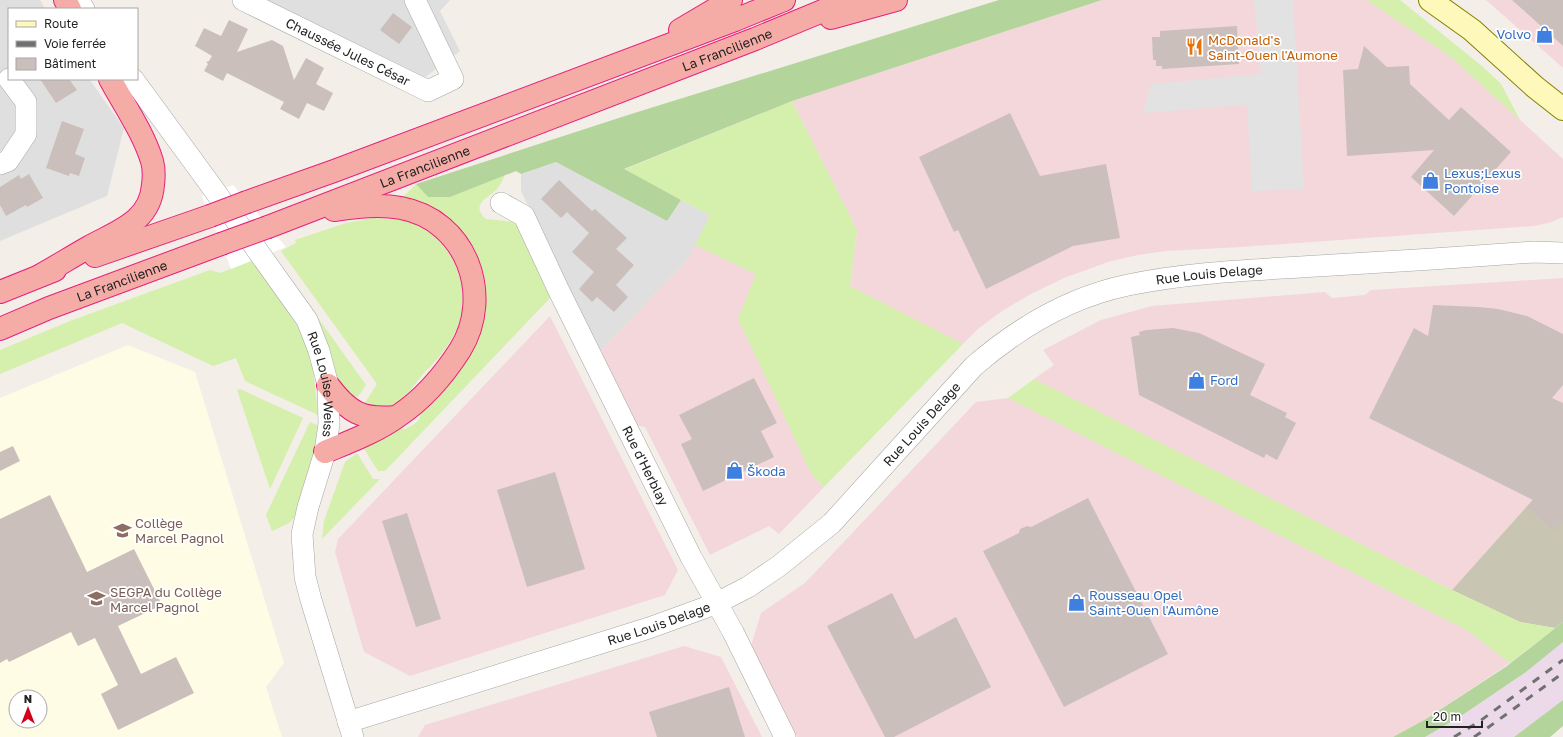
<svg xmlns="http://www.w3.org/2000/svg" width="1563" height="737" font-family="'Golos Text',sans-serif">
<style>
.residential{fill:#e0dfdf}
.commercial{fill:#f4d7da}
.industrial{fill:#ecdaeb}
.education{fill:#fffce5;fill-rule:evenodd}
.construction{fill:#c8c5b3}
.grass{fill:#d5efac}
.forest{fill:#b3d49a}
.parking{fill:#e2e2e2}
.pier{fill:#fff}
.building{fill:#cbbfbb}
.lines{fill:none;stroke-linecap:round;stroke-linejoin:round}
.minor-casing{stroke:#a6a6a6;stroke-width:22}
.secondary-casing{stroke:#828000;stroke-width:24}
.trunk-casing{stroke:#e81e7c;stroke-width:24}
.minor{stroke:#fff;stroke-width:21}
.secondary{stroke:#fef9bb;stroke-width:22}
.trunk{stroke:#f6aca6;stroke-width:22}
.rail{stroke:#707070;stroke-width:3;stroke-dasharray:8 8;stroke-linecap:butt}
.trunk-bridge-casing{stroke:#e81e7c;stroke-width:24;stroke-linecap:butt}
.trunk-bridge{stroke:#f6aca6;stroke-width:22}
.labels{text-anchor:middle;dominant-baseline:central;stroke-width:3.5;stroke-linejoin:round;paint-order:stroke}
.shop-label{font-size:13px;fill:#366cbe;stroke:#fff;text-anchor:start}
.food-label{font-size:13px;fill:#c56008;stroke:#fff;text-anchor:start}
.street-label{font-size:13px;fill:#222;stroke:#fff}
.education-label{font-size:13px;fill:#785e54;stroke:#fff;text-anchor:start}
</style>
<rect width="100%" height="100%" fill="#f3eee8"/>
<!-- residential -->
<g class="residential">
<path d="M0 0H40L45 9H9V79H89L124 128 107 196 0 241Z"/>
<path d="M253 0H450L440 11 460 51 424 78Z"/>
<path d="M556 162 667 221 681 200 710 215 689 258 599 353 521 191V174Z"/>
</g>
<!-- commercial -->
<g class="commercial">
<path d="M1102 0H1367L1451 57 1563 159V217L1552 222 1534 226 1241 247 1166 251 1138 255 1111 261 1064 278 1031 294 1002 311 979 328 963 344 850 286 857 230 792 101Z"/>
<path d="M1486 0H1563V68Z"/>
<path d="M695 245 756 274 812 475 824 487 779 534 769 526 710 555 645 427 635 425 599 353 689 258Z"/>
<path d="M1563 278V466L1452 590 1034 379 1054 365 1043 350 1101 320 1152 306 1325 292 1332 298 1365 295 1371 290Z"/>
<path d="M550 316 678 570 665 595 410 676 364 652 335 552 338 539Z"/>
<path d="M1008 398 1467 630 1510 663 1426 719 1393 737H797L751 646 761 613 805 583 976 402Z"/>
<path d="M684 646 721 657 762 737H418L425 725Z"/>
</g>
<!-- industrial -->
<path class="industrial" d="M1563 642V700L1514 737H1425L1461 716 1526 672Z"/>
<!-- education -->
<path class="education" d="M128 345 195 372 284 663 266 687 282 737H0V398ZM16 697H40V721H16Z"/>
<!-- construction -->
<path class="construction" d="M1563 466V622L1555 628 1520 622 1452 590Z"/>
<!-- grass -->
<g class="grass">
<path d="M1367 0H1400L1482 66 1501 84 1520 120 1451 57Z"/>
<path d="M792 101 857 230 850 286 963 344 824 487 812 475 738 319 756 274 695 245 710 215 623 170Z"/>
<path d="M505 175C503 180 500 185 497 189 487 199 470 204 486 219L515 222 520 226 552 296 385 471H378L361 444 400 428 405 429C409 427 415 424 418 421 420 419 420 415 421 412 428 404 437 396 444 388 452 378 462 368 468 356 492 317 494 274 465 237 446 212 432 204 402 198L416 184 428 197H450Z"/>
<path d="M373 218C385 219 398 218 409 222 450 236 472 283 459 323 452 344 437 360 422 375 415 384 402 401 393 406 387 409 369 407 362 407L377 384 281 251 296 243 295 240 346 223Z"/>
<path d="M253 260 301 332 313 366 318 415 245 381 236 358 213 366 122 323 0 374V350L70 321 210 270 220 273Z"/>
<path d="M311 308 366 385 354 402 338 383 334 373 331 356 324 334Z"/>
<path d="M1034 379 1452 590 1520 622 1555 628 1510 663 1467 630 1008 398Z"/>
<path d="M240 389 303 418 270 489 237 390Z"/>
<path d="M310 422 319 426 318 443 294 518 289 523 272 531 266 515Z"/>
<path d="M357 453 373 479H380L322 539 324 521 345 462Z"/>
</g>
<!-- forest -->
<g class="forest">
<path d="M999 0H1102L792 101 624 169 681 200 667 221 556 162 521 174 516 171 450 197H428L416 184 628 115Z"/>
<path d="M1563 622V642L1526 672 1461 716 1425 737H1393L1426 719 1507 666Z"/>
<path d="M1563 700V726L1550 737H1514Z"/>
</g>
<!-- parking -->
<path class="parking" d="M1254 0H1293V1L1304 189 1252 191 1247 105 1143 113 1151 84 1261 74Z"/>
<!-- pier -->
<path class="pier" d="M233 185 286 247 231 269 202 196Z"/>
<!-- building -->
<g class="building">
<path d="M1512 0H1563V46L1531 17Z"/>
<path d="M393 13 412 27 399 44 380 30Z"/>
<path d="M229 20 248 29 237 52 272 40 283 46 294 80 306 58 324 68 316 84 333 93 324 111 307 103 299 119 280 109 284 102 227 73 223 81 204 71 208 64 206 62 209 61 212 56 195 46 204 28 221 36Z"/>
<path d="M1237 26 1239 64 1162 69V66H1156V60H1153L1152 37H1160V31Z"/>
<path d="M1364 46 1387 67 1409 66 1410 84 1449 120 1461 107 1511 152 1454 216 1411 177 1434 150 1347 156 1343 70 1358 69Z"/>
<path d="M40 79H69L77 90 56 103Z"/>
<path d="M1010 113 1040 176 1106 164 1120 238 1073 246 986 289 958 230 954 232 919 157Z"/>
<path d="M62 121 84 129 75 154 85 158 79 176 70 173 69 176 46 168Z"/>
<path d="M29 174 43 198 27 207 26 205 6 216 0 205V187L19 175 21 179Z"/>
<path d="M559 180 592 211 595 209 627 238 616 249 634 265 616 285 628 297 614 312 597 297 592 302 579 289 594 272 572 252 589 233 567 212 561 218 541 199Z"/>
<path d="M1433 305 1479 307 1498 309 1527 316 1563 334V385L1552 398 1563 403V521L1554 531 1527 507 1533 500 1369 418 1414 328 1428 336Z"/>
<path d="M1173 328 1199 333 1265 364 1250 395 1287 413 1285 417 1296 423 1277 460 1266 454 1264 458 1139 395 1131 337 1140 335 1139 332 1146 330Z"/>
<path d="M754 378 777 423 761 431 774 457 703 491 681 444 692 439 679 415Z"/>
<path d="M13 446 20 461 0 471V452Z"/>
<path d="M555 472 585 569 527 587 497 490Z"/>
<path d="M50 495 87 572 134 549 162 605 118 626 141 674 176 657 194 693 118 730 101 694 118 685 95 638 78 646 71 632 9 662 7 659 0 663V519Z"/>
<path d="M1088 498 1168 654 1064 707 983 551 1019 533 1020 529 1027 526 1031 527Z"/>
<path d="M407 513 441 619 416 627 382 521Z"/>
<path d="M892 593 915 639 956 617 991 687 894 737H885L827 626Z"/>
<path d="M729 687 745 737H657L649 712Z"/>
</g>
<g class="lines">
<defs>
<g id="minor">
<path d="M78 0 84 9"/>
<path id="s1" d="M243 0 428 91 453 79 415 0"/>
<path id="s2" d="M133 79 212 187 307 320 319 351 328 385 329 424 325 452 308 507 302 534 305 577 311 600 353 737"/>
<path d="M0 164 8 161 26 134V102L9 79"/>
<path id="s3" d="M501 203 524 216 559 291 691 557 733 632 785 737"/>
<path id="s4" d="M348 722 649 628 715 604 748 587 779 566 832 523 974 366C1018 328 1070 297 1128 285 1190 272 1254 270 1317 266 1389 262 1462 257 1534 252L1563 253"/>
</g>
<path id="secondary" d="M1430 0 1472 30 1535 87 1563 109"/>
<g id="trunk">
<path d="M65 0 70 9"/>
<path d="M831 18 896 0"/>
<path d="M680 30 731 0"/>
<path d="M247 202 334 171 735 20 784 0"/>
<path id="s5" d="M268 227 755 39 849 0"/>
<path d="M95 256 210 216"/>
<path d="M41 275C57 266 73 256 89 247 118 231 150 222 153 185 154 177 154 168 152 161 143 132 124 105 110 79"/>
<path d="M0 292 55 270"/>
<path id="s6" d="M0 329 49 308 221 244"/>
<path d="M328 385C349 413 362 420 396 417"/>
<path d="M325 452C349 442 376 432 398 416 422 400 444 375 460 350 494 295 466 220 401 208 379 204 356 207 334 210"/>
</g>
</defs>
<!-- minor casing -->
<use href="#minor" class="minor-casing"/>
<!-- secondary casing -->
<use href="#secondary" class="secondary-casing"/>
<!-- trunk casing -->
<use href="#trunk" class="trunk-casing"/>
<!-- minor -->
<use href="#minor" class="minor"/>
<!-- secondary -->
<use href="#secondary" class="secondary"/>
<!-- trunk -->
<use href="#trunk" class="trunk"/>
<!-- rail -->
<g class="rail">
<path d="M1454 737 1480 721 1563 660"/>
<path d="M1474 737 1486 729 1563 673"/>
</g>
<defs>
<g id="trunk-bridge">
<path d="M210 216 247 202"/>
<path d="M221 244 268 227"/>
</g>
</defs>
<!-- trunk-bridge casing -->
<use href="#trunk-bridge" class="trunk-bridge-casing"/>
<!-- trunk-bridge -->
<use href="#trunk-bridge" class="trunk-bridge"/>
</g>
<!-- icons -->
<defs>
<symbol id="shop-bare" viewBox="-9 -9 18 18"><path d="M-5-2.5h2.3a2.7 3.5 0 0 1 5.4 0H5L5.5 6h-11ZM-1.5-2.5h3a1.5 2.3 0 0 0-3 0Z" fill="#3f7fe0" stroke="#fff" stroke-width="2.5" paint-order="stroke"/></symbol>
<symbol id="restaurant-bare" viewBox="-9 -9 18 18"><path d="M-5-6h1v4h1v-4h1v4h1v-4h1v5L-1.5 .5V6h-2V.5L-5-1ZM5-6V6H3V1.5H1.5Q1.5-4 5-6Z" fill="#e8710a" stroke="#fff" stroke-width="2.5" paint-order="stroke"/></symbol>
<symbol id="school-bare" viewBox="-9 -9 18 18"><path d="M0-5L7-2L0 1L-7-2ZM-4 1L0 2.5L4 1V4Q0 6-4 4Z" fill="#8d6e63" stroke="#fff" stroke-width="2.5" paint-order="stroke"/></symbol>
</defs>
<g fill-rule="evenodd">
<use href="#shop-bare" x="1532" y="22" width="25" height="25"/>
<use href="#restaurant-bare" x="1182" y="34" width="25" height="25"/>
<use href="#shop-bare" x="1418" y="168" width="25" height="25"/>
<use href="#shop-bare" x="1184" y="368" width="25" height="25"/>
<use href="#shop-bare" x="722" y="458" width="25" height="25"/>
<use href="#school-bare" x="110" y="518" width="25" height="25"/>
<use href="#school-bare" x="84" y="586" width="25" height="25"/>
<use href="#shop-bare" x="1064" y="590" width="25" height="25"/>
</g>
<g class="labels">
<!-- shop labels -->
<g class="shop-label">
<text x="1531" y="34" text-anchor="end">Volvo</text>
<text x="1444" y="173">Lexus;Lexus<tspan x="1444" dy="15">Pontoise</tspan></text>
<text x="1210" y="380">Ford</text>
<text x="747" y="471">Škoda</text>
<text x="1089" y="595">Rousseau Opel<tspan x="1089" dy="15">Saint-Ouen l'Aumône</tspan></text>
</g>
<!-- food labels -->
<g class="food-label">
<text x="1208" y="40">McDonald's<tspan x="1208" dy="15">Saint-Ouen l'Aumone</tspan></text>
</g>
<!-- street labels -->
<g class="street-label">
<text stroke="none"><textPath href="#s5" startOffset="492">La Francilienne</textPath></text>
<text stroke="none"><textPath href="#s1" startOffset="117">Chaussée Jules César</textPath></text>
<text stroke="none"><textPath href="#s5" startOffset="168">La Francilienne</textPath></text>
<text stroke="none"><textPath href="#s4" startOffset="998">Rue Louis Delage</textPath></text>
<text stroke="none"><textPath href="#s6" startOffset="131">La Francilienne</textPath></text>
<text stroke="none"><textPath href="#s2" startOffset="364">Rue Louise Weiss</textPath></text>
<text stroke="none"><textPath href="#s4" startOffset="662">Rue Louis Delage</textPath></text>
<text stroke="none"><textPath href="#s3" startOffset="304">Rue d'Herblay</textPath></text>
<text stroke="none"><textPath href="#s4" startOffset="326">Rue Louis Delage</textPath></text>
</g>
<!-- education labels -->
<g class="education-label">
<text x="135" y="523">Collège<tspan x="135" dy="15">Marcel Pagnol</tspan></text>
<text x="110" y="592">SEGPA du Collège<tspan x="110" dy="15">Marcel Pagnol</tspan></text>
</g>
</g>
<!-- legend -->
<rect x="8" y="8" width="130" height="72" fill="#ffffff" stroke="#a7a7a7"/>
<rect x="16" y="21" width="20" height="6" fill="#fef9bb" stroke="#a7a7a7"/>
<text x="44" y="28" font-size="12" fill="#222222">Route</text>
<rect x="16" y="41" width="20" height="6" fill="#707070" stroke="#a7a7a7"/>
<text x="44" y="48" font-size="12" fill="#222222">Voie ferrée</text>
<rect x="16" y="58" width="20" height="12" fill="#cbbfbb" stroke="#a7a7a7"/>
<text x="44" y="68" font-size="12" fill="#222222">Bâtiment</text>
<!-- north arrow -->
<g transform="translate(28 709)"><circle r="19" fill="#ffffff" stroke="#a7a7a7"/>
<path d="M0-3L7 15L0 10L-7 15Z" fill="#d4001a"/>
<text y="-6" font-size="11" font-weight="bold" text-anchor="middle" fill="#222222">N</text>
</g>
<!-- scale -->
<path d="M1427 721v6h55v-6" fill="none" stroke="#222222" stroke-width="2"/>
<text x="1433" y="721" font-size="12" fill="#222222" stroke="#ffffff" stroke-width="3" paint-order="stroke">20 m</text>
</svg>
